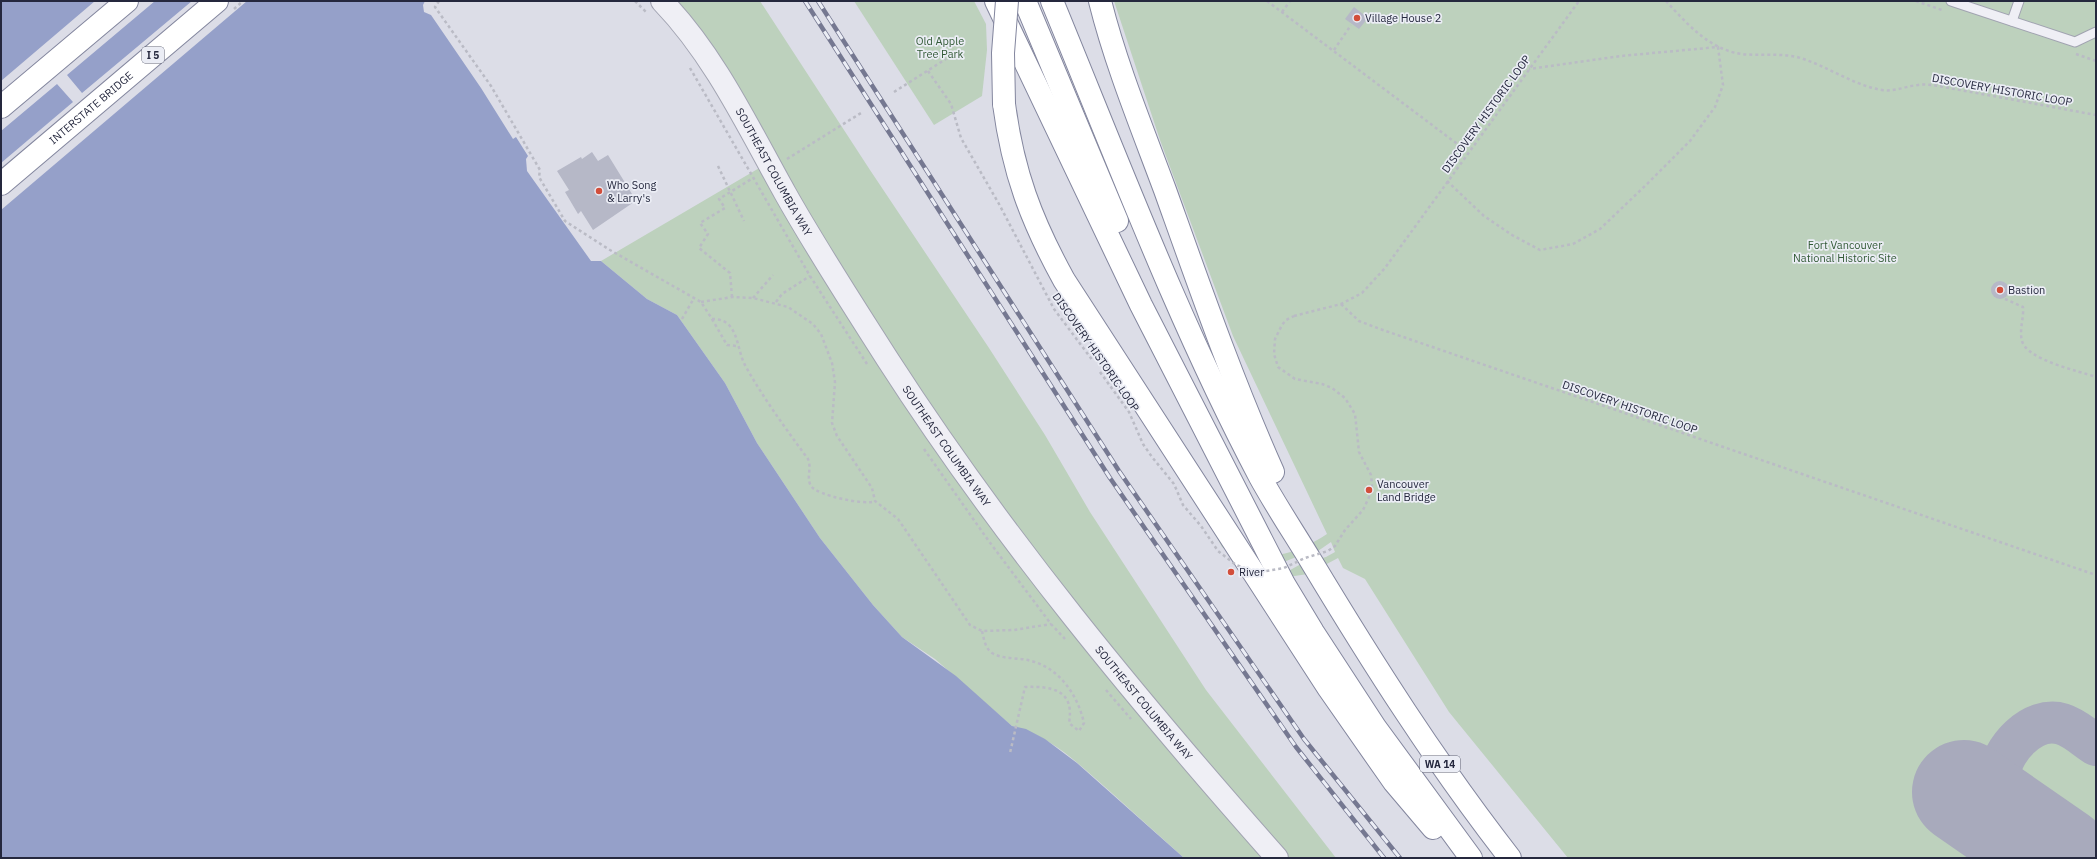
<svg xmlns="http://www.w3.org/2000/svg" width="2097" height="859" font-family="'IBM Plex Sans',sans-serif">
<style>
.green{fill:#bdd1bd}
.water{fill:#95a0c9}
.pier{fill:#dcdde7}
.lines{fill:none;stroke-linecap:round;stroke-linejoin:round}
.taxiway{stroke:#a8aabc;stroke-width:42}
.runway{stroke:#a8aabc;stroke-width:104}
.building{fill:#b6b8c7}
.service-casing{stroke:#a1a3b1;stroke-width:11}
.tertiary-casing{stroke:#a1a3b1;stroke-width:24}
.motorway-casing{stroke:#83869e;stroke-width:24}
.path{stroke:#babbc5;stroke-width:2.5;stroke-dasharray:3 3;stroke-linecap:butt}
.service{stroke:#efeff5;stroke-width:9}
.tertiary{stroke:#efeff5;stroke-width:22}
.motorway{stroke:#fff;stroke-width:22}
.rail-casing{stroke:#757891;stroke-width:4.5}
.rail{stroke:#ebedf5;stroke-width:3;stroke-dasharray:9;stroke-linecap:butt}
.motorway-bridge-casing{stroke:#83869e;stroke-width:24;stroke-linecap:butt}
.path-bridge{stroke:#babbc5;stroke-width:2.5;stroke-dasharray:3 3;stroke-linecap:butt}
.motorway-bridge{stroke:#fff;stroke-width:22}
.poi-dot{fill:#d24e3b;stroke:#ebedf5;stroke-width:1.5}
.labels{text-anchor:middle;dominant-baseline:central;stroke-width:3.5;stroke-linejoin:round;paint-order:stroke}
.shield{fill:#ebedf5;stroke:#606375;stroke-width:1}
.shield-label{font-size:10px;font-weight:bold;fill:#25283e}
.poi-label{font-size:11px;fill:#25283e;stroke:#ebedf5;text-anchor:start}
.park-label{font-size:11px;fill:#325a36;stroke:#ebedf5}
.street-label{font-size:11px;fill:#25283e;stroke:#ebedf5}
</style>
<rect width="100%" height="100%" fill="#dcdde7"/>
<!-- green -->
<g class="green">
<path d="M662 1H760L870 170 989 348 1045 435 1090 512 1206 690 1336 858H1184C1161 837 1137 816 1114 795 1083 768 1052 736 1012 726L935 659 902 637 873 605 820 538 757 443 725 383 677 315 647 299 601 261 768 163Z"/>
<path d="M854 1H974L986 24 987 50 982 96 934 125Z"/>
<path d="M1114 1H2096V733C2065 711 2031 705 2005 740 1998 749 1993 759 1986 768 1983 772 1979 774 1975 778 1967 787 1960 798 1953 807L2024 858H1568L1449 712 1365 579 1343 568 1338 558 1308 574 1274 579 1301 564 1326 557 1335 552 1331 542 1318 551 1301 555 1279 564 1258 566 1238 559 1222 547 1213 530C1225 537 1238 547 1251 552 1278 561 1304 549 1327 534L1233 336 1160 140Z"/>
<path d="M2048 736 2069 740 2096 759V858C2075 846 2021 810 2012 789 2008 778 2012 769 2018 760 2025 749 2034 740 2048 736Z"/>
</g>
<!-- water -->
<path class="water" d="M1 1H425L423 5 424 12 431 15 481 88 513 139 516 137 528 156 526 159 527 171 591 261H601L647 299 677 315 725 383 757 443 820 538 873 605 902 637 956 676 1012 726 1026 729 1045 739 1077 763 1184 858H1Z"/>
<!-- pier -->
<path class="pier" d="M95 1H155L67 75 82 93 192 1H247L1 210V163L73 102 57 84 1 131V81Z"/>
<g class="lines">
<!-- taxiway -->
<path class="taxiway" d="M2006 820C2003 807 1999 792 1999 778 2000 750 2033 715 2062 724 2075 728 2085 738 2096 745"/>
<!-- runway -->
<path class="runway" d="M1964 792 2059 858"/>
</g>
<!-- building -->
<g class="building">
<path d="M1354 7 1368 18 1359 29 1345 19Z"/>
<path d="M592 152 598 161 608 155 632 194 630 196 634 202 593 230 581 211 578 214 565 192 569 190 557 171 581 157 582 159Z"/>
<circle cx="2000" cy="290" r="9"/>
</g>
<g class="lines">
<defs>
<g id="service">
<path d="M1951 1 2075 42 2096 32"/>
<path d="M2012 21 2019 1"/>
</g>
<g id="tertiary">
<path id="s1" d="M662 1C715 56 748 127 785 193 817 250 853 305 888 360 1002 537 1138 701 1277 858"/>
</g>
<g id="motorway">
<path d="M996 1 1141 305 1284 584 1313 632 1375 727 1471 858"/>
<path d="M1025 1 1117 221"/>
<path d="M1052 1C1118 161 1179 324 1260 477 1276 506 1294 533 1311 561 1373 664 1436 763 1510 858"/>
<path d="M1100 1C1116 65 1142 128 1165 190 1199 285 1232 380 1273 472"/>
<path d="M1004 104C1013 172 1031 220 1064 280L1329 689 1394 782 1433 828"/>
<path d="M1 107 127 1"/>
<path id="s2" d="M1 184 217 1"/>
</g>
</defs>
<!-- service casing -->
<use href="#service" class="service-casing"/>
<!-- tertiary casing -->
<use href="#tertiary" class="tertiary-casing"/>
<!-- motorway casing -->
<use href="#motorway" class="motorway-casing"/>
<!-- path -->
<g class="path">
<path d="M439 1 435 7 491 86 540 170 539 177 565 221 610 250 701 302 712 319C718 319 724 320 729 325 739 336 738 353 746 367 764 399 786 429 808 459 812 468 806 478 811 486 816 495 866 506 875 501"/>
<path d="M635 1 646 12"/>
<path d="M1267 1 1468 152"/>
<path d="M1666 1C1687 24 1710 50 1742 54 1760 56 1779 53 1797 57 1826 65 1852 85 1882 90 1895 92 1906 86 1918 85 1923 84 1928 85 1933 85L2096 115"/>
<path d="M1916 1 1942 10"/>
<path d="M234 9 243 1"/>
<path d="M1282 12 1290 1"/>
<path d="M1334 50 1351 25"/>
<path d="M2076 54 2096 61"/>
<path d="M690 68 810 276 867 364"/>
<path d="M928 71 951 104 961 138 999 204 1054 309 1093 361"/>
<path d="M894 92 946 59"/>
<path d="M787 159 861 113"/>
<path d="M718 166 744 221"/>
<path d="M1447 181 1484 216 1512 235 1540 250 1573 244 1600 229 1646 185 1690 141 1715 107 1723 85 1718 47 1621 56 1529 69"/>
<path d="M732 297 730 273 699 248 708 234 700 223 725 208 719 199 753 178"/>
<path d="M753 298 773 275"/>
<path d="M2005 299 2023 307C2024 318 2019 330 2022 341 2027 360 2079 371 2096 377"/>
<path d="M701 302 732 297 753 298 788 307 813 324 821 334 832 363 835 382 832 423 837 436 872 488 875 501 898 519 970 625 982 631 1014 630 1051 624"/>
<path d="M776 302 782 294 810 276"/>
<path d="M1341 304 1359 321 1380 329 2096 575"/>
<path d="M1294 316 1341 304 1362 293 1385 268 1579 1"/>
<path d="M682 319 694 298"/>
<path d="M712 319 727 345 737 346"/>
<path d="M924 449 988 540 1051 624 1065 639"/>
<path d="M982 631C984 639 985 648 992 653 1004 660 1019 657 1031 661 1060 668 1078 696 1084 723L1079 731 1069 723C1075 690 1052 686 1025 687L1010 753"/>
<path d="M1106 690 1131 719"/>
</g>
<!-- service -->
<use href="#service" class="service"/>
<!-- tertiary -->
<use href="#tertiary" class="tertiary"/>
<!-- motorway -->
<use href="#motorway" class="motorway"/>
<defs>
<g id="rail">
<path d="M805 1 1110 478 1296 747 1384 858"/>
<path d="M818 1 1119 471 1304 739 1400 858"/>
</g>
</defs>
<!-- rail casing -->
<use href="#rail" class="rail-casing"/>
<!-- rail -->
<use href="#rail" class="rail"/>
<defs>
<path id="motorway-bridge" d="M1004 104 1003 53 1007 1"/>
</defs>
<!-- motorway-bridge casing -->
<use href="#motorway-bridge" class="motorway-bridge-casing"/>
<!-- path-bridge -->
<path class="path-bridge" d="M1100 372 1129 412 1143 444 1152 457 1174 484 1183 505 1201 526 1218 551 1236 565 1250 570 1261 572 1284 568 1305 558 1328 551 1335 546 1345 530 1363 510 1370 495 1372 485 1371 475 1359 452 1355 414 1345 398 1332 388 1322 384 1295 379 1278 367 1274 354 1275 339 1282 325 1286 320 1294 316"/>
<!-- motorway-bridge -->
<use href="#motorway-bridge" class="motorway-bridge"/>
</g>
<!-- markers -->
<g class="poi-dot">
<circle cx="1357" cy="18" r="4"/>
<circle cx="599" cy="191" r="4"/>
<circle cx="2000" cy="290" r="4"/>
<circle cx="1369" cy="490" r="4"/>
<circle cx="1231" cy="572" r="4"/>
</g>
<g class="labels">
<!-- shield labels -->
<g class="shield">
<rect x="142" y="47" width="22" height="16" rx="3"/>
<rect x="1420" y="756" width="40" height="16" rx="3"/>
</g>
<g class="shield-label">
<text x="153" y="55">I 5</text>
<text x="1440" y="764">WA 14</text>
</g>
<!-- poi labels -->
<g class="poi-label">
<text x="1365" y="18">Village House 2</text>
<text x="607" y="185">Who Song<tspan x="607" dy="13">&amp; Larry's</tspan></text>
<text x="2008" y="290">Bastion</text>
<text x="1377" y="484">Vancouver<tspan x="1377" dy="13">Land Bridge</tspan></text>
<text x="1239" y="572">River</text>
</g>
<!-- park labels -->
<g class="park-label">
<text x="940" y="41">Old Apple<tspan x="940" dy="13">Tree Park</tspan></text>
<text x="1845" y="245">Fort Vancouver<tspan x="1845" dy="13">National Historic Site</tspan></text>
</g>
<!-- street labels -->
<g class="street-label">
<text transform="translate(2002 90) rotate(10)">DISCOVERY HISTORIC LOOP</text>
<text stroke="none"><textPath href="#s2" startOffset="118">INTERSTATE BRIDGE</textPath></text>
<text transform="translate(1486 114) rotate(-54)">DISCOVERY HISTORIC LOOP</text>
<text stroke="none"><textPath href="#s1" startOffset="205">SOUTHEAST COLUMBIA WAY</textPath></text>
<text transform="translate(1096 352) rotate(55)">DISCOVERY HISTORIC LOOP</text>
<text transform="translate(1630 407) rotate(19)">DISCOVERY HISTORIC LOOP</text>
<text stroke="none"><textPath href="#s1" startOffset="529">SOUTHEAST COLUMBIA WAY</textPath></text>
<text stroke="none"><textPath href="#s1" startOffset="853">SOUTHEAST COLUMBIA WAY</textPath></text>
</g>
</g>
<!-- border -->
<rect width="2097" height="859" fill="none" stroke="#25283e" stroke-width="4"/>
</svg>
